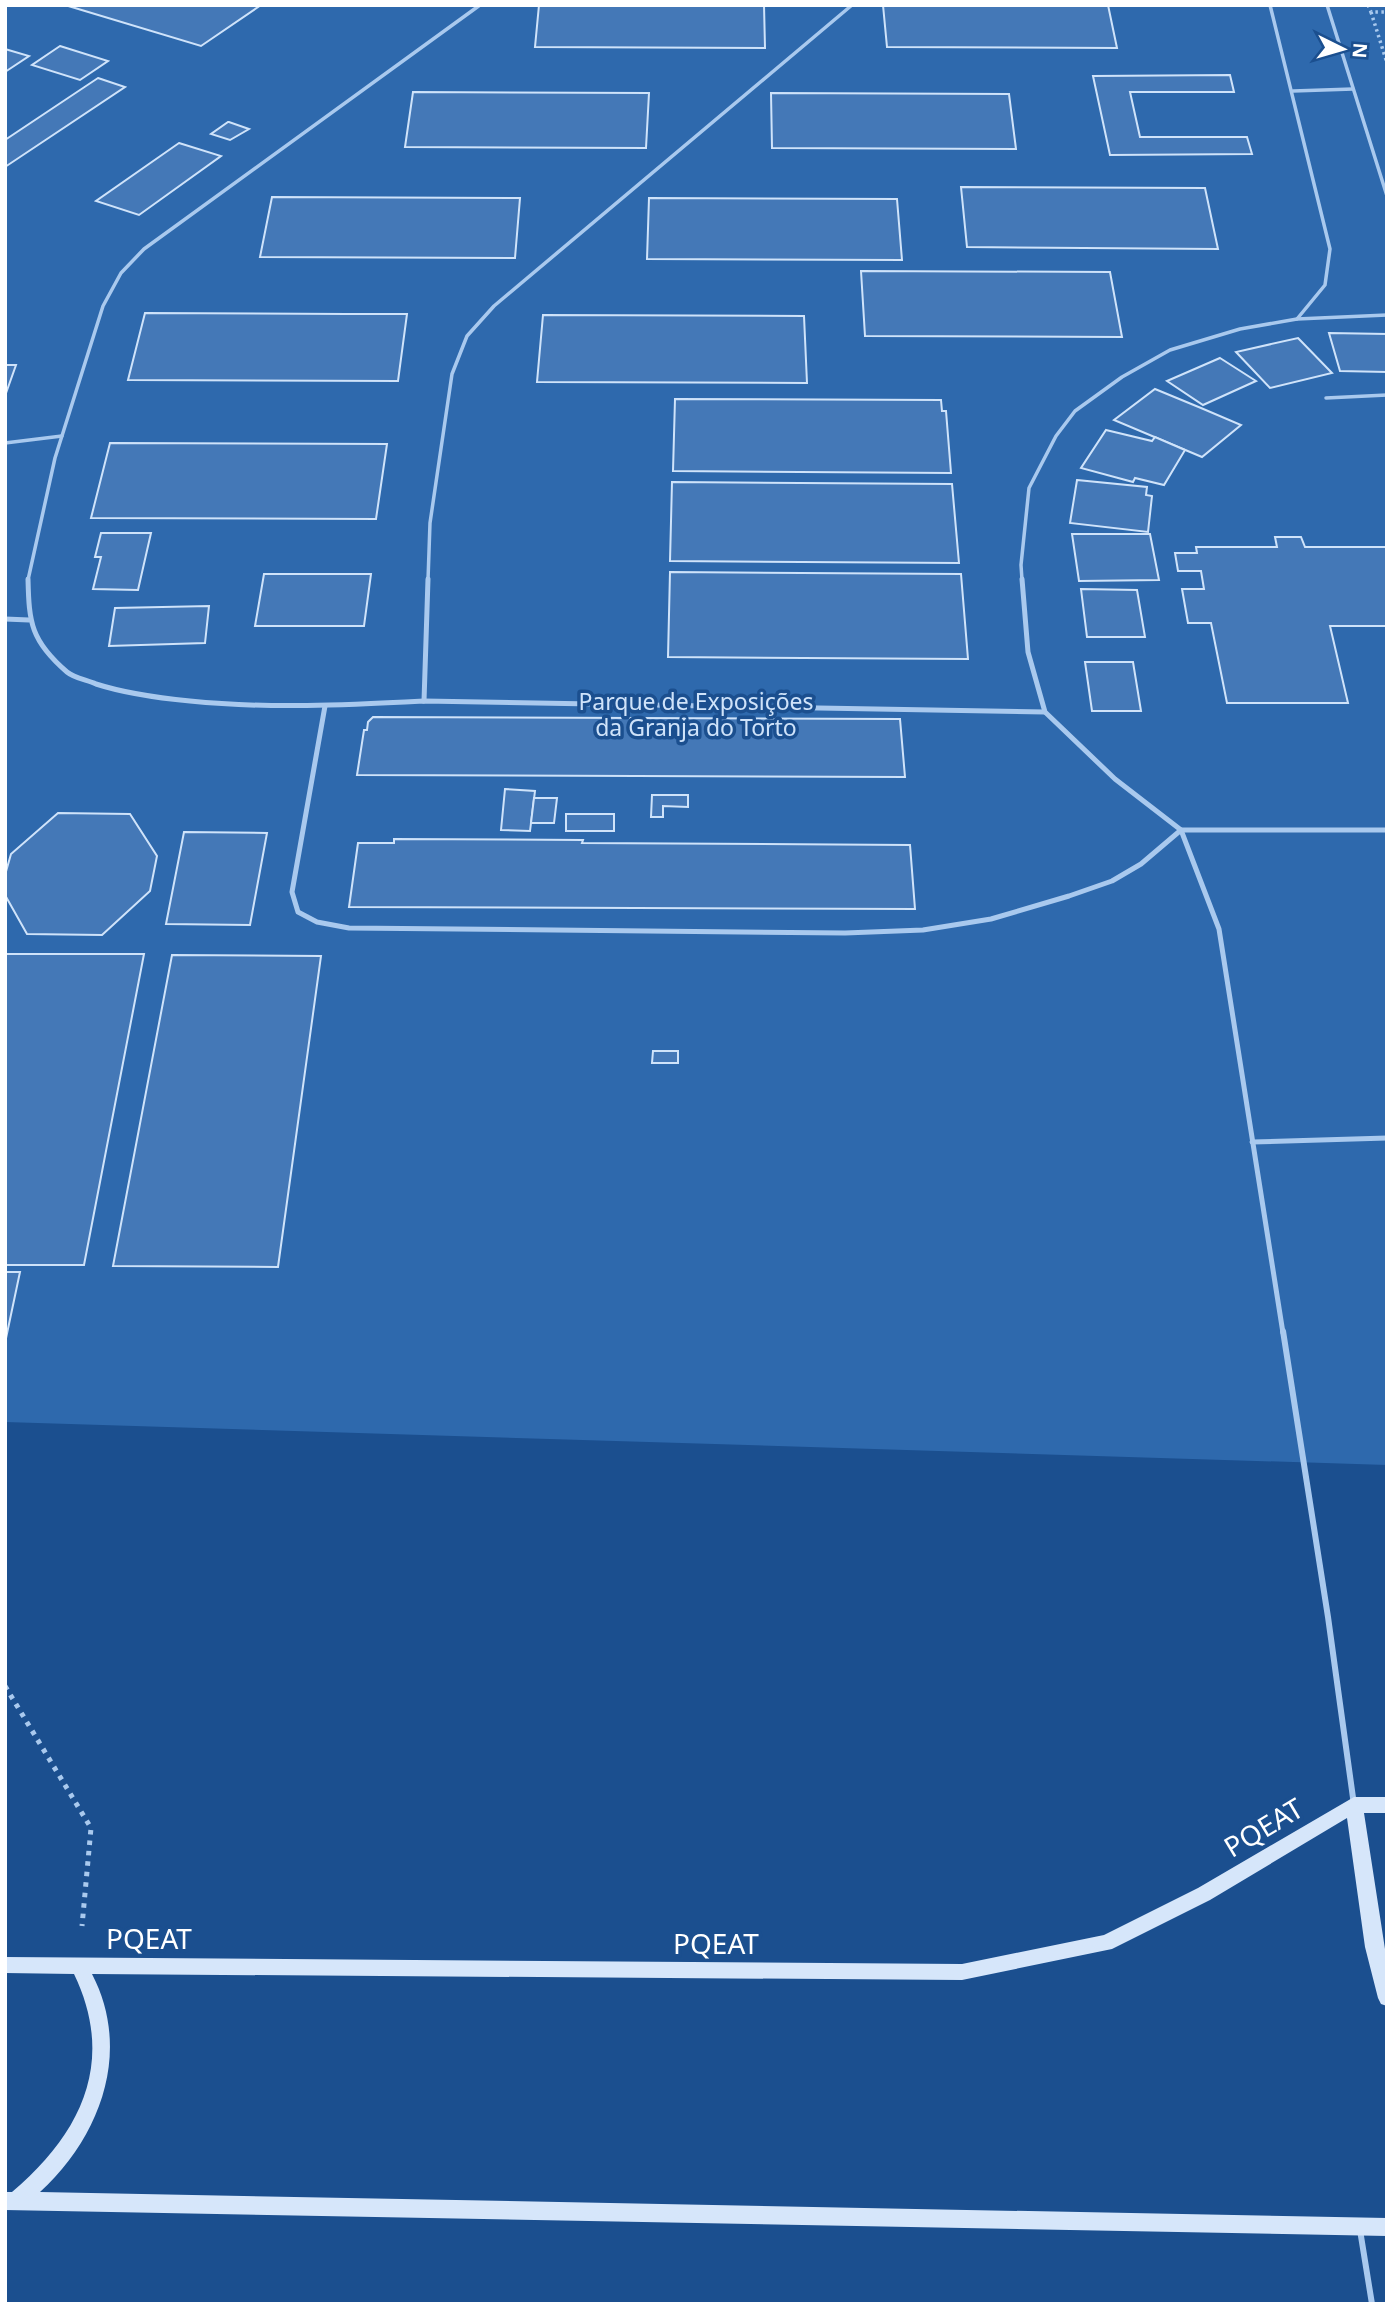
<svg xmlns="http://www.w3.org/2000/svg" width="1392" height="2309" font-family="'Noto Sans',sans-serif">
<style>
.green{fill:#2e69ad}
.building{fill:#4478b7;stroke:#cfe3fa;stroke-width:2}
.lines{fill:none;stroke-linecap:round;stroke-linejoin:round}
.path-far1{stroke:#a9c9ee;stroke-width:3.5;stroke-dasharray:2.5 3.5;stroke-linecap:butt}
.path{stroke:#a9c9ee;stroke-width:5;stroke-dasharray:4.5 6;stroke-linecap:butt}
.lane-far2{stroke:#a9c9ee;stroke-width:3.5}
.lane-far1{stroke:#a9c9ee;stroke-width:5}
.lane{stroke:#a9c9ee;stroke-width:6}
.secondary{fill:#d6e6fa;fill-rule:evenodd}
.labels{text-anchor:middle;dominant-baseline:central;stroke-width:7;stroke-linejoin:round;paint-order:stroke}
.park-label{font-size:23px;fill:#cfe3fa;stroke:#1b4f8f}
.near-street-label{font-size:28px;fill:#fff;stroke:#1b4f8f}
</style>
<rect width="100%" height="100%" fill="#1b4f8f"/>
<!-- green -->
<path class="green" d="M5 5H1387V1465L5 1422Z"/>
<!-- building -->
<g class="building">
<path d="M65 5H261L201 46Z"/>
<path d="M539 5H764L765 48 535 47Z"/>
<path d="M883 5H1108L1117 48 887 47Z"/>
<path d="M60 46 108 61 80 80 32 65Z"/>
<path d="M5 49 29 56 5 72Z"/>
<path d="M1230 75 1234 92H1130L1140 137H1247L1252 154 1110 155 1093 76Z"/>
<path d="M98 78 125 87 5 167V140Z"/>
<path d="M413 92 649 93 646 148 405 147Z"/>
<path d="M771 93 1009 94 1016 149 772 148Z"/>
<path d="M228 122H229L249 129 230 140 211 134Z"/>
<path d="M179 143 221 156 139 215 96 201Z"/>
<path d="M961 187 1205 188 1218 249 967 247Z"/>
<path d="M272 197 520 198 515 258 260 257Z"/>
<path d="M649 198 897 199 902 260 647 259Z"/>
<path d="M861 271 1110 272 1122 337 865 336Z"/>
<path d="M145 313 347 314H407L398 381 128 380Z"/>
<path d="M543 315 804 316 807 383 537 382Z"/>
<path d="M1329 333 1387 334V372L1340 371Z"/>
<path d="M1298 338 1332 373 1270 388 1236 352Z"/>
<path d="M1220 358 1256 381 1203 405 1167 381Z"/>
<path d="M5 365H16L5 396Z"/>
<path d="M1155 389 1201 408 1241 425 1202 457 1114 420Z"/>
<path d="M675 399 941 400 942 411H946L951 473 673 471Z"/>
<path d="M1106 430 1152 441 1155 437 1185 450 1164 485 1135 478 1133 482 1081 468Z"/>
<path d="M110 443 387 444 376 519 91 518Z"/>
<path d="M1077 480 1147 487 1146 495 1152 496 1148 532 1070 523Z"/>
<path d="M672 482 952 484 959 563 670 561Z"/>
<path d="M101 533H151L138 590 93 589 101 557H95Z"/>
<path d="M1072 534H1150L1159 580 1079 581Z"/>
<path d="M1275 537H1301L1305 547H1387V626H1330L1348 703H1227L1211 623H1188L1182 589H1204L1201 571H1178L1175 553H1197L1196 547H1277Z"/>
<path d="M670 572 961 574 968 659 668 657Z"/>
<path d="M264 574H371L364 626H255Z"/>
<path d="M1081 589 1137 590 1145 637H1087Z"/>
<path d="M209 606 205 643 109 646 115 608Z"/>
<path d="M1085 662H1133L1141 711H1092Z"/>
<path d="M373 717 900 719 905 777 357 775 364 730H367L368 722Z"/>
<path d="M505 789 535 791 530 831 501 830Z"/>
<path d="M652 795H688V807L663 806V817H651Z"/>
<path d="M534 798H557L554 823H531Z"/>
<path d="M58 813 130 814 157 856 150 891 102 935 27 934 5 895V875L11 854Z"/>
<rect x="566" y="814" width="48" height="17"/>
<path d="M184 832 267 833 250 925 166 924Z"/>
<path d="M394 839 583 840 582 843 910 845 915 909 349 907 358 843H394Z"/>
<path d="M5 954H144L84 1265H5Z"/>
<path d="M172 955 321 956 278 1267 113 1266Z"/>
<path d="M653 1051H678V1063H652Z"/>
<path d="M5 1272H20L5 1343Z"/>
</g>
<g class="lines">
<!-- path-far1 -->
<g class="path-far1">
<path d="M1368 5 1371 12H1387"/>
<path d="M1371 12 1387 63"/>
</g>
<!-- path -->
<path class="path" d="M5 1686 91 1828 82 1926"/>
<!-- lane-far2 -->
<g class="lane-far2">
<path d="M1270 5 1330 249 1325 285 1297 319"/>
<path d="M1327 5 1387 196"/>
<path d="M1293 91 1353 89"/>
<path d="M1326 398 1387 395"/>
<path d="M5 443 62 436"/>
<path d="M28 580 55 458 103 306 121 273 144 249 480 5"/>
<path d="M428 580 430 523 452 374 467 336 494 306 852 5"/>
<path d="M1022 580 1021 565 1029 488 1056 436 1075 411 1122 377 1170 350 1240 329 1297 319 1387 315"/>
</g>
<!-- lane-far1 -->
<g class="lane-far1">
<path d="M28 579C29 623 31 641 67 672 74 678 87 680 96 684 127 694 159 698 190 701 268 709 346 705 424 701L1045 712"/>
<path d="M1022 579 1028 652 1045 712 1115 779 1181 830 1219 929 1283 1333"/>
<path d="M5 619 29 620"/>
<path d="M424 701 428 579"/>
<path d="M325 706 292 892 298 912 317 922 349 928 845 933 923 930 991 919 1069 896 1112 881 1141 864 1181 830H1387"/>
<path d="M1252 1142 1387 1138"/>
</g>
<!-- lane -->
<g class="lane">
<path d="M1283 1331 1328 1617 1354 1805"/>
<path d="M1360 2230 1372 2304"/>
</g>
<!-- secondary -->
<path class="secondary" d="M1354 1797H1387V1813H1364L1387 1962V2006L1381 2004 1378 1998 1365 1947 1347 1818 1210 1900 1112 1949 962 1980 92 1974C132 2051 101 2136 40 2192L1387 2218V2236L5 2210V2192H12C82 2133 116 2061 74 1974L5 1973V1957L962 1964 1104 1935 1198 1888Z"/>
</g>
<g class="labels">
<!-- park labels -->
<g class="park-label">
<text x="696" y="701">Parque de Exposições<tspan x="696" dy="26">da Granja do Torto</tspan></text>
</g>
<!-- near-street labels -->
<g class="near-street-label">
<text transform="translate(1263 1827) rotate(-31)">PQEAT</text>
<text x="149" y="1938">PQEAT</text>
<text x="716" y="1943">PQEAT</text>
</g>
</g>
<!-- border -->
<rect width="1392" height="2309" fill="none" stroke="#ffffff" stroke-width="14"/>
<!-- north arrow -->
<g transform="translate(1343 49) rotate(95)" stroke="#1b4f8f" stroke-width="5" paint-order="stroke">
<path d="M0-5L12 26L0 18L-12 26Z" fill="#ffffff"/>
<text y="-10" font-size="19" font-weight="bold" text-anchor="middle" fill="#ffffff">N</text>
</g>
</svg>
